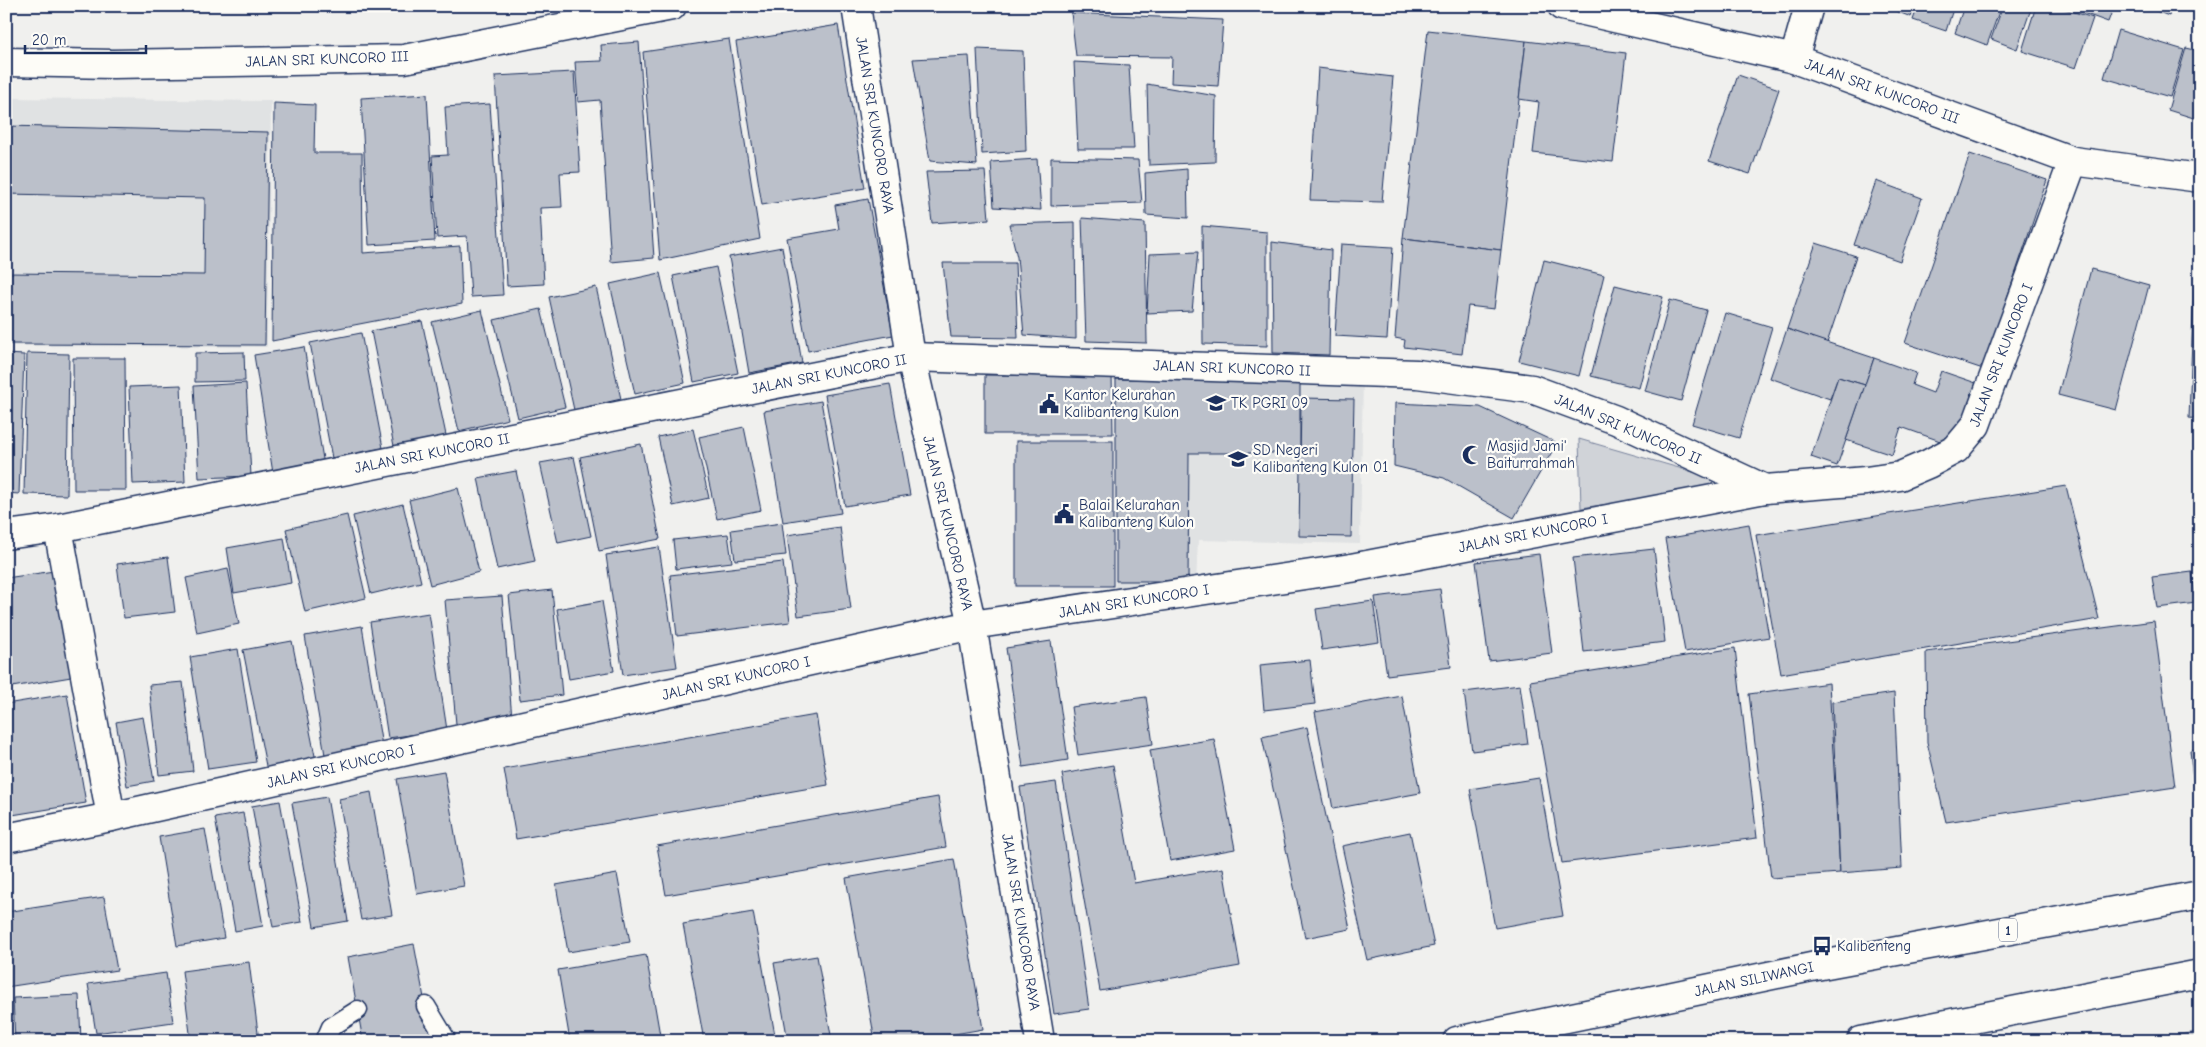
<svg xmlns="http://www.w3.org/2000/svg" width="2206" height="1047" font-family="'Comic Neue',sans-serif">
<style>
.built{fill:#e0e2e3}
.green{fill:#d0d3d8;stroke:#76819b}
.building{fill:#bbc0ca;stroke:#1b2f5e}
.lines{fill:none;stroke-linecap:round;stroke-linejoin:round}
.lane-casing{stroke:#1b2f5e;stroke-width:21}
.street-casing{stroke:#1b2f5e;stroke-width:31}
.highway-casing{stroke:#1b2f5e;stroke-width:31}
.path{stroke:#1b2f5e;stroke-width:3;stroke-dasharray:5 4;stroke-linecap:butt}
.lane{stroke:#fdfcf7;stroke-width:18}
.street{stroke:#fdfcf7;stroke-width:28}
.highway{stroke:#fdfcf7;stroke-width:28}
.labels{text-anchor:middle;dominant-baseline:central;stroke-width:4.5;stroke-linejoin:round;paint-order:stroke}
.shield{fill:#fdfcf7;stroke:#5f6c8c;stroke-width:1}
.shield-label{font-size:14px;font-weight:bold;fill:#1b2f5e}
.street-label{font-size:15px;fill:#1b2f5e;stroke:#fdfcf7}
.poi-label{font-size:15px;fill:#1b2f5e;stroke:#fdfcf7;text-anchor:start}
</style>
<rect width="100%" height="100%" fill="#f0f0ee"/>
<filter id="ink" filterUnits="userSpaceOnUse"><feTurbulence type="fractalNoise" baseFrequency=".02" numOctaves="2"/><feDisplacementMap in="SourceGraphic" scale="10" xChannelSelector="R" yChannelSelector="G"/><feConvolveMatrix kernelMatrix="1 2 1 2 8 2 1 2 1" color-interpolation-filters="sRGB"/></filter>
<g filter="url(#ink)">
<!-- built -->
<g class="built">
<path d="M6 98 271 101 267 347 6 346Z"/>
<path d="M1115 373 1363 378 1360 544 1198 540 1196 586 1115 588Z"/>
</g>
<!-- green -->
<g class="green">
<path d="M1579 439 1717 479 1716 488 1581 508Z"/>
<path d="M2200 1031V1041H2150Z"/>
</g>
<!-- building -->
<g class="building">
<path d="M127 6H154V11Z"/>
<path d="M1883 6H1915L1911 17Z"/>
<path d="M1918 6H1954L1946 31 1913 20Z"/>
<path d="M1964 6H2001L1987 45 1955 33Z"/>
<path d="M2003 6H2032L2017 49 1991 39Z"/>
<path d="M2036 6H2055L2093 18 2076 68 2022 51Z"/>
<path d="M2073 6H2114L2108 22 2072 9Z"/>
<path d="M2143 6H2172L2169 16Z"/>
<path d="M1071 13 1223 20 1218 86 1171 83 1172 57 1076 56Z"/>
<path d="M838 25 865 188 762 205 736 42Z"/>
<path d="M1428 30 1526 41 1501 250 1403 238Z"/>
<path d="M2118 30 2184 50 2170 97 2104 78Z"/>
<path d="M729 39 760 239 660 260 643 52Z"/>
<path d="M1526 41 1626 53 1613 162 1533 153 1539 102 1519 99Z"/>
<path d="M639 42 654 258 611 262 600 100 578 102 575 62 602 61 601 45Z"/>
<path d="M2186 48 2200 51V120L2168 110Z"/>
<path d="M977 49 1023 51 1026 151 982 154Z"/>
<path d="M969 56 977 165 930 161 913 59Z"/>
<path d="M1074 62 1129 65 1134 149H1078Z"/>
<path d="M1318 68 1393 77 1382 202 1310 200Z"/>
<path d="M574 72 580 172 560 173 562 207 540 208 544 284 507 286 495 76Z"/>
<path d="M1738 75 1779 89 1750 174 1709 161Z"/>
<path d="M1147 84 1216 96 1215 162 1149 165Z"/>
<path d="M427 94 435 241 369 245 361 98Z"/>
<path d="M274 103 315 105 314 153H362L363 253 460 246 462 304 272 341Z"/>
<path d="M490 104 503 295 471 297 467 236 437 238 432 156 448 155 445 107Z"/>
<path d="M6 126 268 132 265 345 6 344V273L204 275 205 198 6 194Z"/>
<path d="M1970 154 2047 180 1983 369 1905 343Z"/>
<path d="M1051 158 1138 160 1142 203 1051 206Z"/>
<path d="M1037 159 1041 210 994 207 991 162Z"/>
<path d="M1187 169 1188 218 1146 215 1145 173Z"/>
<path d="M985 171 989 219 932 223 926 172Z"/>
<path d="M1876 181 1922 198 1900 261 1854 245Z"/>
<path d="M868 199 893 335 808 351 787 238 839 229 835 205Z"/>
<path d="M1082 218 1145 223 1147 343 1086 341Z"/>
<path d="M1075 222 1076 339 1024 335 1017 257 1009 224Z"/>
<path d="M1202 226 1267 232V346L1203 344Z"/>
<path d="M1403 238 1501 250 1494 309 1468 306 1462 354 1404 347 1405 340 1395 338Z"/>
<path d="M1272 242 1331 250 1329 355 1273 353Z"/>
<path d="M1816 243 1856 256 1827 343 1787 329Z"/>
<path d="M1341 244 1393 247 1387 339 1335 336Z"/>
<path d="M782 247 802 363 749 373 729 257Z"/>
<path d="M1198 252 1192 311 1147 313 1150 254Z"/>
<path d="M1544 260 1604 275 1579 376 1519 361Z"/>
<path d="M943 263H1015L1018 338 951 337Z"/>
<path d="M716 267 738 373 694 382 673 276Z"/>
<path d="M2091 269 2149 285 2116 410 2058 395Z"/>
<path d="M660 273 685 383 635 394 610 284Z"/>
<path d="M1615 285 1663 297 1639 388 1591 376Z"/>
<path d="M2194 286H2200V419L2189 418Z"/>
<path d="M596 287 621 399 574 410 549 297Z"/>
<path d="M1670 300 1706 310 1681 401 1645 391Z"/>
<path d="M541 309 565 407 518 418 494 320Z"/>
<path d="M482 310 508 419 459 431 432 322Z"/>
<path d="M1725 313 1772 327 1739 438 1692 424Z"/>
<path d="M422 321 447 440 395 451 371 331Z"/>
<path d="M1787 329 1874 358 1865 385 1838 377 1830 399 1770 378Z"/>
<path d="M361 333 383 448 332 458 310 343Z"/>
<path d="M304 347 324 465 273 473 254 355Z"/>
<path d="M244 352 245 381 195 382V353Z"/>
<path d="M27 353 69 354 67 495 24 494Z"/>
<path d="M6 354 24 355 19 494 6 493Z"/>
<path d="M73 358H125L126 490H74Z"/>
<path d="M1874 358 1916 373 1912 385 1933 393 1941 371 1979 384 1957 447 1901 427 1892 455 1846 440Z"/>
<path d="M985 375H1112L1113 434H985Z"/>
<path d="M1838 377 1865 385 1837 466 1811 457Z"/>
<path d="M1116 379H1300V453H1189L1188 581H1116Z"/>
<path d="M246 383 251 476 199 478 194 386Z"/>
<path d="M890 384 910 495 845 506 825 395Z"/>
<path d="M181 385 185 482 133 484 129 387Z"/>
<path d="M1301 398 1354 399 1351 537 1299 536Z"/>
<path d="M821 401 841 513 783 522 764 411Z"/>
<path d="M1395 403 1480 407 1557 443 1514 518 1444 478 1394 466Z"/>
<path d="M744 427 761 510 717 519 699 437Z"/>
<path d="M693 429 709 498 673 506 658 437Z"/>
<rect x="1016" y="441" width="97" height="145"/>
<path d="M641 444 660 539 599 551 580 457Z"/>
<path d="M574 457 591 536 558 543 540 463Z"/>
<path d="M516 471 535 561 497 569 478 478Z"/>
<path d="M2066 486 2099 619 1781 674 1756 535Z"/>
<path d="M458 488 479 572 430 585 409 500Z"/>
<path d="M403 504 421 582 371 594 353 516Z"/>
<path d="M347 515 366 598 305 612 286 529Z"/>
<path d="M782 523 786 555 735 560 731 530Z"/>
<path d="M1749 524 1769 637 1685 652 1665 539Z"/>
<path d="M840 527 851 609 798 616 787 535Z"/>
<path d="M728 534 732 562 676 569 673 540Z"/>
<path d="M284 538 291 583 234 593 227 548Z"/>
<path d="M659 547 677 667 623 675 606 555Z"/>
<path d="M1654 549 1665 642 1584 652 1573 558Z"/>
<path d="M1539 554 1552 653 1489 661 1476 562Z"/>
<path d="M168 557 175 612 124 618 117 564Z"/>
<path d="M783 562 790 622 677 636 670 575Z"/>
<path d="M228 569 239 624 197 633 186 578Z"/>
<path d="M54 571 71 677 6 688V578Z"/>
<path d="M2192 572 2196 603 2157 608 2152 577Z"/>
<path d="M1440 589 1451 667 1387 675 1375 597Z"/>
<path d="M552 590 562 695 520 700 509 595Z"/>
<path d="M502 596 512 719 456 724 445 600Z"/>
<path d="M602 601 614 671 569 679 557 609Z"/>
<path d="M1373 601 1379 642 1322 650 1316 609Z"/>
<path d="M429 613 447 730 388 738 370 622Z"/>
<path d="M2154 621 2175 787 1946 822 1927 742 1926 652Z"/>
<path d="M362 626 382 746 325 755 305 636Z"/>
<path d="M292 641 316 761 267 771 243 650Z"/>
<path d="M1051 641 1068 760 1023 767 1006 648Z"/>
<path d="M1735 648 1757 838 1562 863 1530 681Z"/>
<path d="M238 649 256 762 208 769 190 657Z"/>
<path d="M1310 660 1315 704 1264 710 1260 665Z"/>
<path d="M183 682 193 771 159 775 149 685Z"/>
<path d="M1829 683 1840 873 1771 878 1749 694Z"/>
<path d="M1520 685 1528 744 1472 751 1464 692Z"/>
<path d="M1894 693 1902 868 1840 873 1832 702Z"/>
<path d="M67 694 86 803 6 816V704Z"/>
<path d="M1402 696 1420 793 1333 809 1315 712Z"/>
<path d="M1146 697 1153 744 1078 755 1071 707Z"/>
<path d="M816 715 828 785 516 839 504 769Z"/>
<path d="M143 717 154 781 127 786 116 722Z"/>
<path d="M1307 727 1350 929 1305 938 1262 737Z"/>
<path d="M1214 739 1235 849 1170 861 1150 750Z"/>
<path d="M2200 749V788L2194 789 2190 750Z"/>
<path d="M1113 765 1134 883 1223 868 1240 966 1100 991 1062 774Z"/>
<path d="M444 771 464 886 417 894 397 779Z"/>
<path d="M1539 778 1563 916 1495 928 1470 789Z"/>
<path d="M1056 782 1089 1009 1054 1014 1020 787Z"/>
<path d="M371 792 392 915 361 920 339 799Z"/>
<path d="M327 797 348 921 314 927 292 803Z"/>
<path d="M938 797 946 847 666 895 657 846Z"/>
<path d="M280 801 302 922 273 927 252 806Z"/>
<path d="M243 813 263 926 235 931 215 818Z"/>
<path d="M205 829 224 938 177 946 159 837Z"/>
<path d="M1410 832 1434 946 1367 960 1342 846Z"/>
<path d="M954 859 983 1029 915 1041H875L846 878Z"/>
<path d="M617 874 630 942 568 952 556 885Z"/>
<path d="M104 897 117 970 6 987V912Z"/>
<path d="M753 912 776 1041H704L683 924Z"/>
<path d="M414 944 432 1041H363L348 957Z"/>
<path d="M646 955 661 1041H570L558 970Z"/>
<path d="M817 956 832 1041H788L774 963Z"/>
<path d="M249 962 259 1041H191L182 971Z"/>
<path d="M166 973 173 1022 96 1033 88 984Z"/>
<path d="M79 995 81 1041H15L13 998Z"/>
<path d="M171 1035 172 1041H142Z"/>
</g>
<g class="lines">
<defs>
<g id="lane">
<path d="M426 1006 447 1041"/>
<path d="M325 1041 331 1027 358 1010"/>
</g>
<g id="street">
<path d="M856 6 911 357 972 625 1040 1041"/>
<path d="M1562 6 1794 59 2073 161 2200 178"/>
<path d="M1794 59 1809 6"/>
<path d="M6 62 113 64 404 59 672 6"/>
<path d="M58 528 111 817"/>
<path d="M6 535 58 528 911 357 1417 374 1532 389 1616 420 1765 489"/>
<path d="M6 838 111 817 972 625 1351 568 1765 489 1866 481 1900 476 1928 464 1956 449 1976 425 2073 161"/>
</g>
<g id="highway">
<path d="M1457 1041 1816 966 2200 895"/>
<path d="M1861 1041 2200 974"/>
</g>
</defs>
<!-- lane casing -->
<use href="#lane" class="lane-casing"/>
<!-- street casing -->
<use href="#street" class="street-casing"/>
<!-- highway casing -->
<use href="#highway" class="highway-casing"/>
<!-- path -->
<path class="path" d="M2197 1041 2200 1013"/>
<!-- lane -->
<use href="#lane" class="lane"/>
<!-- street -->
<use href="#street" class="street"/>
<!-- highway -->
<use href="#highway" class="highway"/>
</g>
</g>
<!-- icons -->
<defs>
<symbol id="school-bare" viewBox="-9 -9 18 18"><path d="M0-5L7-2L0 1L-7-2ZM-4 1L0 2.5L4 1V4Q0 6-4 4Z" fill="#1b2f5e" stroke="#fdfcf7" stroke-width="2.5" paint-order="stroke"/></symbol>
<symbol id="civic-bare" viewBox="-9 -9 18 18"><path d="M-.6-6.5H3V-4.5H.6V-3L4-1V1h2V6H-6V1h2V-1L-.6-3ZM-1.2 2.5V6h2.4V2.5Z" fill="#1b2f5e" stroke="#fdfcf7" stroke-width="2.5" paint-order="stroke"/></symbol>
<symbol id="mosque-bare" viewBox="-9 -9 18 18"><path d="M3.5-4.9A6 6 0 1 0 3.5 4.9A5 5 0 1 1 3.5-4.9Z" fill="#1b2f5e" stroke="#fdfcf7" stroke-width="2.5" paint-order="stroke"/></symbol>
<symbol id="bus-bare" viewBox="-9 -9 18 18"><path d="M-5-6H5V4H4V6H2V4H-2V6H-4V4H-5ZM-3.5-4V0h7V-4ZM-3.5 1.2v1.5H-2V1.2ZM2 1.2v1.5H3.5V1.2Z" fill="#1b2f5e" stroke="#fdfcf7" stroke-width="2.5" paint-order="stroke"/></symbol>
</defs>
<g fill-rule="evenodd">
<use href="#school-bare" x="1202" y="389" width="28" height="28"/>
<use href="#civic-bare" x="1035" y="390" width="28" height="28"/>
<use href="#mosque-bare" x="1458" y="441" width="28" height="28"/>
<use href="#school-bare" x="1224" y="445" width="28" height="28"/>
<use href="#civic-bare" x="1050" y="500" width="28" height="28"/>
<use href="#bus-bare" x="1808" y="932" width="28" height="28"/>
</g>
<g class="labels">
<!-- shield labels -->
<rect class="shield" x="1999" y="918.5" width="18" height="23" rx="4"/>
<g class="shield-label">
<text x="2008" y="930">1</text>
</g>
<!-- street labels -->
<g class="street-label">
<text transform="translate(327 59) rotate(-2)">JALAN SRI KUNCORO III</text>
<text transform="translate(1882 91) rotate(20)">JALAN SRI KUNCORO III</text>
<text transform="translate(875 125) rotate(81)">JALAN SRI KUNCORO RAYA</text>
<text transform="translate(2001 355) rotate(-69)">JALAN SRI KUNCORO I</text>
<text transform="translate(1232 368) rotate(2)">JALAN SRI KUNCORO II</text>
<text transform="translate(829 374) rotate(-11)">JALAN SRI KUNCORO II</text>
<text transform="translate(1628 429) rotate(23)">JALAN SRI KUNCORO II</text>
<text transform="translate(432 453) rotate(-11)">JALAN SRI KUNCORO II</text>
<text transform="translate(948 523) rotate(77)">JALAN SRI KUNCORO RAYA</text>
<text transform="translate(1533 533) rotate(-11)">JALAN SRI KUNCORO I</text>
<text transform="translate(1134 601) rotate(-9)">JALAN SRI KUNCORO I</text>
<text transform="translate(736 678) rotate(-13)">JALAN SRI KUNCORO I</text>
<text transform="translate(341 766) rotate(-13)">JALAN SRI KUNCORO I</text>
<text transform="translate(1021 922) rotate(81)">JALAN SRI KUNCORO RAYA</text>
<text transform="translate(1754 979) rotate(-12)">JALAN SILIWANGI</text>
</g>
<!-- poi labels -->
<g class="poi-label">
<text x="1064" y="395">Kantor Kelurahan<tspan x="1064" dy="17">Kalibanteng Kulon</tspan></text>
<text x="1231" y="403">TK PGRI 09</text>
<text x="1487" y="446">Masjid Jami'<tspan x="1487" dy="17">Baiturrahmah</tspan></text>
<text x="1253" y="450">SD Negeri<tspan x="1253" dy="17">Kalibanteng Kulon 01</tspan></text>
<text x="1079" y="505">Balai Kelurahan<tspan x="1079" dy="17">Kalibanteng Kulon</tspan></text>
<text x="1837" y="946">Kalibenteng</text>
</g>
</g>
<!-- margin -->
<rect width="2206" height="1047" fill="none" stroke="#fdfcf7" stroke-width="25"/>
<rect x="12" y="12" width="2181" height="1022" fill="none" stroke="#1b2f5e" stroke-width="2" filter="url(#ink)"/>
<!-- scale -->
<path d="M25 45v8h121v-8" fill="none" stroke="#1b2f5e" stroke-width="2.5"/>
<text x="32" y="45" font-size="15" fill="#1b2f5e" stroke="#fdfcf7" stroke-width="4" paint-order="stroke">20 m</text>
</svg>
